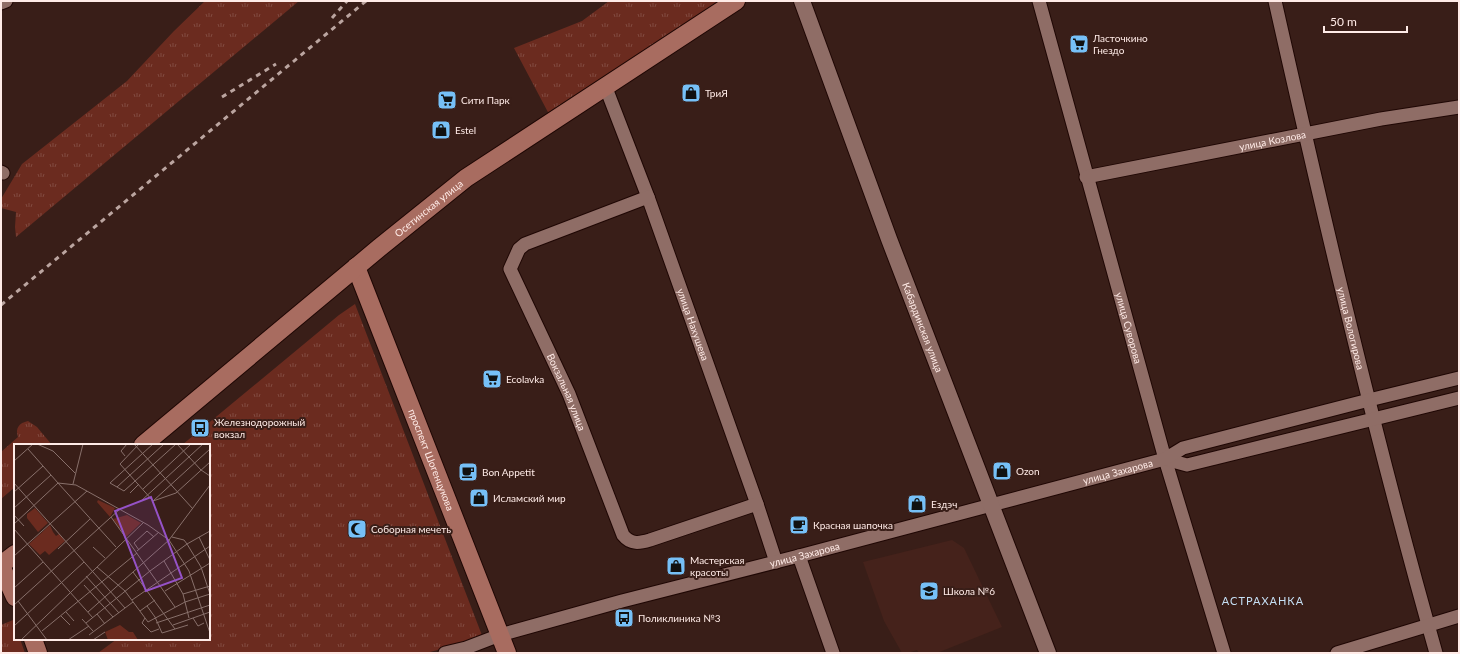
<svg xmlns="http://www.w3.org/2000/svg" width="1460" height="654" font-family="Lato,sans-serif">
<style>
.built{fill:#45221b}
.grass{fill:url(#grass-tufts)}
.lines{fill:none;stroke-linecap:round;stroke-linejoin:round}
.minor-casing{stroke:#1f0704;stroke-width:15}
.tertiary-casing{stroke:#1f0704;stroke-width:18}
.secondary-casing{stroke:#1f0704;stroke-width:20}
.minor{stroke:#8f6d66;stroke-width:13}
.tertiary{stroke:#8f6d66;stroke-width:16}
.secondary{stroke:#a86c60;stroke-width:18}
.rail{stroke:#bba5a0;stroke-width:3;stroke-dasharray:5 5;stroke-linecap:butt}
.labels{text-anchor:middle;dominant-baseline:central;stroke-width:4;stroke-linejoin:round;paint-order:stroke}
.poi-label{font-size:10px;fill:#ffebe7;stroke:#391e18;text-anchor:start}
.street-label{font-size:10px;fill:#ffebe7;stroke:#391e18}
.neighbourhood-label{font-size:11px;letter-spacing:1px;fill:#c5dff4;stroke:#391e18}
.inset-road{fill:none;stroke:#88706b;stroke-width:1}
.view{fill:#9552c7;fill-opacity:0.15;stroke:#9552c7;stroke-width:2}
.inset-edge{fill:none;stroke:#ffebe7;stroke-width:2}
</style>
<defs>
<pattern id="grass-tufts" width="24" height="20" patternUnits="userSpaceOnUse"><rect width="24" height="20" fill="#6b2b1f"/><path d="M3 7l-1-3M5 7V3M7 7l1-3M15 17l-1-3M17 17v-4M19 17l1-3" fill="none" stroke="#814a40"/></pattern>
</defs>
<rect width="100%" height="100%" fill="#391e18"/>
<!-- built -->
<path class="built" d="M952 540 964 548 1002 627 937 653H919L917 650 908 653H902L884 621 863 562Z"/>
<!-- grass -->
<g class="grass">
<path d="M205 1H299L16 237 15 227 16 212 1 208V199L22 164 127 81 174 31Z"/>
<path d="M609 1H720L550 116 514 48 582 21Z"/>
<path d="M355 304 483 638 426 653H98L117 639H209V445H182L339 315Z"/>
<path d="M28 421 37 427 52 445H15V487L1 499V452L18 437C15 428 19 423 28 421Z"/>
<path d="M13 620 15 626V639H20L25 653H1V625Z"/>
</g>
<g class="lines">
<defs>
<g id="minor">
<path id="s1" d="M1039 1 1165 459 1224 653"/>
<path id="s2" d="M1275 1C1324 219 1375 438 1436 653"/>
<path d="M1 3 6 1"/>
<path id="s3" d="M606 88 648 197 757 504 776 562"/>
<path d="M1 172 3 173"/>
<path id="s4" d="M1086 177 1381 119 1459 107"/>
<path id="s5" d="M648 197 525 244 519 249 510 269 569 394 623 535C631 545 640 543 650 540L757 504"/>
<path d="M1165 459 1187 465 1459 398"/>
<path d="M799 556 833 653"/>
<path id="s6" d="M445 653 466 648 500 635 622 601 799 556 1165 459 1183 448 1369 400 1459 378"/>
<path d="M1337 653 1459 616"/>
</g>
<g id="tertiary">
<path id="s7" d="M802 1 889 239 1048 653"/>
</g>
<g id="secondary">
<path id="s8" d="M356 267 507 653"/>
<path id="s9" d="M143 445 379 248 466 178 736 1"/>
<path d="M1 565 15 554"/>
<path d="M1 566 15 597"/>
<path d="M33 639 38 653"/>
</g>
</defs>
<!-- minor casing -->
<use href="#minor" class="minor-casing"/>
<!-- tertiary casing -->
<use href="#tertiary" class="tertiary-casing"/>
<!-- secondary casing -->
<use href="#secondary" class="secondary-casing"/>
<!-- minor -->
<use href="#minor" class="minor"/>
<!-- tertiary -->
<use href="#tertiary" class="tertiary"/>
<!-- secondary -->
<use href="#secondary" class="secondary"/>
<!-- rail -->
<g class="rail">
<path d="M332 18 347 1"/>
<path d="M222 97 276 64"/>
<path d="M1 305 366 1"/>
</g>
</g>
<!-- icons -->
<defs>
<symbol id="supermarket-square" viewBox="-11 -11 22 22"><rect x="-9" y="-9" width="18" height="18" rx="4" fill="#76c0f7" stroke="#391e18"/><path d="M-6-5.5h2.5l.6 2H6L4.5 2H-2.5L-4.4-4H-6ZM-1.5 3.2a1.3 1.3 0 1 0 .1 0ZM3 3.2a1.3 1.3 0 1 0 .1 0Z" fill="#111"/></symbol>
<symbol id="shop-square" viewBox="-11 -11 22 22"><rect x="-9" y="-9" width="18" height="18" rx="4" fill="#76c0f7" stroke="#391e18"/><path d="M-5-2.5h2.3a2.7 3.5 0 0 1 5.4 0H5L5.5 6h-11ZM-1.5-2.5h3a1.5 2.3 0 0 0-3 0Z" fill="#111"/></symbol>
<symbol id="bus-square" viewBox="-11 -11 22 22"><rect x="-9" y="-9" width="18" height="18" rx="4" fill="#76c0f7" stroke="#391e18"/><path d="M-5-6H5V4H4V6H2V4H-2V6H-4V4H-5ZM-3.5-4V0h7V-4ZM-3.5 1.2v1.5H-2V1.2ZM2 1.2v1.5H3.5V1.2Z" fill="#111"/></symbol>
<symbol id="cafe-square" viewBox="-11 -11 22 22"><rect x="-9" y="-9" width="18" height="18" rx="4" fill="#76c0f7" stroke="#391e18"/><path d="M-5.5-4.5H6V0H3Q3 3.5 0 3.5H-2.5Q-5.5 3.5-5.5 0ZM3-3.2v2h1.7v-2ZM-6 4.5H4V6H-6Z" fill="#111"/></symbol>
<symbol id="mosque-square" viewBox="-11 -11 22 22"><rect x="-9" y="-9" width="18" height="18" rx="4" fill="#76c0f7" stroke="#391e18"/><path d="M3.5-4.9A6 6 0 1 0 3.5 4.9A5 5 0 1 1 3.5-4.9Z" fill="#111"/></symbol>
<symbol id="school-square" viewBox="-11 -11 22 22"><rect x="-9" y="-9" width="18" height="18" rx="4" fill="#76c0f7" stroke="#391e18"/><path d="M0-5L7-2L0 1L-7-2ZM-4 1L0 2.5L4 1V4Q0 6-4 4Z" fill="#111"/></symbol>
</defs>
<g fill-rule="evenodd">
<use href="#supermarket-square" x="1068" y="33" width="22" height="22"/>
<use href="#shop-square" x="680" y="82" width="22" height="22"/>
<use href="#supermarket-square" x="436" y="89" width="22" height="22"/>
<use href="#shop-square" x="430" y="119" width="22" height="22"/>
<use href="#supermarket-square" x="481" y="368" width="22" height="22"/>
<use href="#bus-square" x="189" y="417" width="22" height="22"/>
<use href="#shop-square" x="991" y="460" width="22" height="22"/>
<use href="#cafe-square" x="457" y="461" width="22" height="22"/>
<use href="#shop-square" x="468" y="487" width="22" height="22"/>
<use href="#shop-square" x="906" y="493" width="22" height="22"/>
<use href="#cafe-square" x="788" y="514" width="22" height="22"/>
<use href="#mosque-square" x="346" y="518" width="22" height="22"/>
<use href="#shop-square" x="665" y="555" width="22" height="22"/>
<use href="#school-square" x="918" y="580" width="22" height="22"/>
<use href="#bus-square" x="613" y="607" width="22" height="22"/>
</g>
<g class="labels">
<!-- poi labels -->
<g class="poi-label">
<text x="1093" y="38">Ласточкино<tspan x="1093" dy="12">Гнездо</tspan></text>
<text x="705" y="93">ТриЯ</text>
<text x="461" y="100">Сити Парк</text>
<text x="455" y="130">Estel</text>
<text x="506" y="379">Ecolavka</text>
<text x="214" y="422">Железнодорожный<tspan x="214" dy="12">вокзал</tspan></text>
<text x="1016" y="471">Ozon</text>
<text x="482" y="472">Bon Appetit</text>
<text x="493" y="498">Исламский мир</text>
<text x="931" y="504">Ездэч</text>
<text x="813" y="525">Красная шапочка</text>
<text x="371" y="529">Соборная мечеть</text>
<text x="690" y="560">Мастерская<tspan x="690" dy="12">красоты</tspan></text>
<text x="943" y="591">Школа №6</text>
<text x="638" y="618">Поликлиника №3</text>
</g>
<!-- street labels -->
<g class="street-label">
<text stroke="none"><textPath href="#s4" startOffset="190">улица Козлова</textPath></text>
<text stroke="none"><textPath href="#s9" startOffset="371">Осетинская улица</textPath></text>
<text stroke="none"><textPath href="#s3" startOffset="252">улица Нахушева</textPath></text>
<text stroke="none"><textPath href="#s7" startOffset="348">Кабардинская улица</textPath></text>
<text stroke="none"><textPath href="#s1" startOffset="339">улица Суворова</textPath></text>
<text stroke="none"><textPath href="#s2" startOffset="336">улица Вологирова</textPath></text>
<text stroke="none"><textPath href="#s5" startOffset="297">Вокзальная улица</textPath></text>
<text stroke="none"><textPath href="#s8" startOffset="207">проспект Шогенцукова</textPath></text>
<text stroke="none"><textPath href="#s6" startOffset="697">улица Захарова</textPath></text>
<text stroke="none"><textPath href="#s6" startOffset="373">улица Захарова</textPath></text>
</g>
<!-- neighbourhood labels -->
<g class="neighbourhood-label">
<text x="1263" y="600">АСТРАХАНКА</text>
</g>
</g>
<!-- overview -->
<g transform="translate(14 444)">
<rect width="196" height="196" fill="#391e18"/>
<path d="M84 56 101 64 96 73 83 58ZM113 71 127 79 112 93 99 75ZM36 81 39 88 42 92 45 90 51 97 35 111 31 107 26 111 15 100Z" fill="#6b2b1f"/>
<path d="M21 64 34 79 24 88 13 74V70ZM106 181 115 188H119L124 196H94L91 188Z" fill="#6b2b1f"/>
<path class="inset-road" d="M23 0 39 7 61 29M120 0 179 65M125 0 106 20 139 57M139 0 96 39 110 47 162 0M163 0 187 26 196 32M14 5 44 39 62 41 134 81 155 96 175 127 196 189M111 12 107 7 113 0M0 17 19 0M0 39 111 164M59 40 69 0M103 43 150 0M129 45 177 0M0 48 29 22M116 49 125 40M127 57 189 0M139 57 196 5M139 57 162 49 196 18M0 64 37 31M0 71 10 82M97 73 161 163M0 80 44 39 102 103M0 85 79 174M158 93 170 96 173 100M185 93 196 116M155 96 196 41M173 100 187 123 196 150M79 103 91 114M44 105 76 75M125 106 120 99 133 87 140 93M123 107 145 88M0 112 73 47M150 117 169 150 175 174M83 123 111 147 134 178 171 158 196 150M119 128 161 185M72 132 105 169M70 141 99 173M0 144 29 118M151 147 196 119M169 150 196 142M118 156 196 102M4 157 33 196M0 161 106 65M133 162 141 173 148 189 174 181M126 167 141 156M52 168 60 177M74 168 155 96M83 170 91 180M47 172 56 181M131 174 128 179 137 188 145 185M179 174 184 182 190 179M68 175 79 187M72 179 136 127 173 100 196 87M142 179 196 161M159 181 196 168M0 182 70 118M28 187 123 109M75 191 119 158M7 196 130 78M54 196 75 182M79 196 91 188"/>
<path class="view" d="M137 53 168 134 132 147 101 67Z"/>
<rect width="196" height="196" class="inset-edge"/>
</g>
<!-- border -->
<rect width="1460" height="654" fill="none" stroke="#ffebe7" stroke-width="4"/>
<!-- scale -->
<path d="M1324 26v6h83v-6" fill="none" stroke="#ffebe7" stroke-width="2"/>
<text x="1330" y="26" font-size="12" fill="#ffebe7" stroke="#391e18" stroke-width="3" paint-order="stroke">50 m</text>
</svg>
